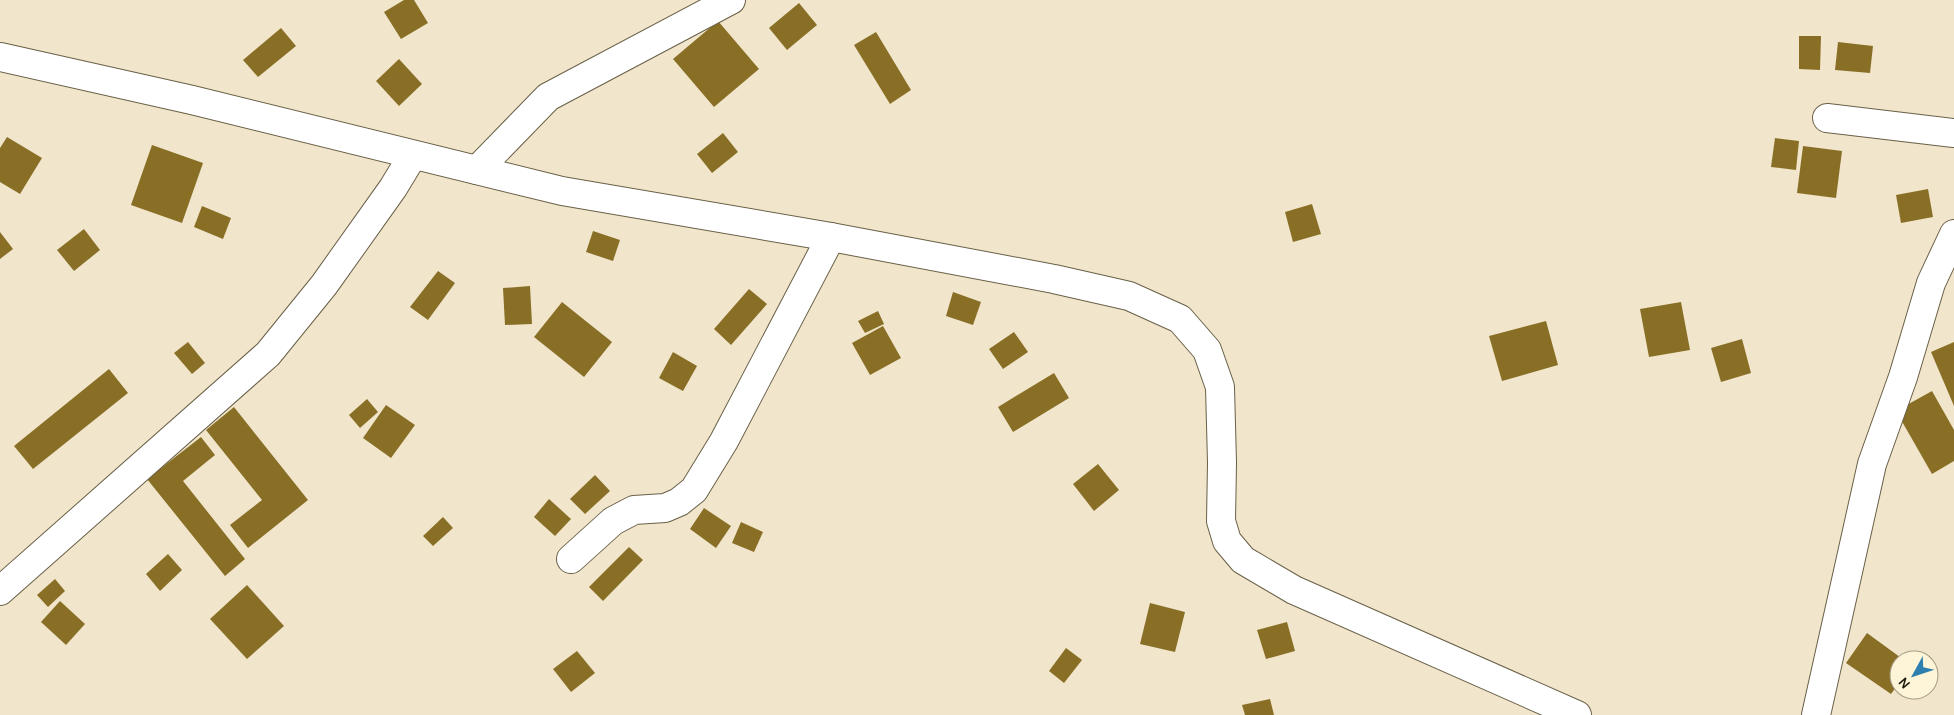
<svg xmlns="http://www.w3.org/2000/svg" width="1954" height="715" font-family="Karla,sans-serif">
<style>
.building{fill:#896f26}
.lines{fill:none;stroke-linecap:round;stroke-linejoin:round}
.street-casing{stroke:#696048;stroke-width:30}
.street{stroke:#fff;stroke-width:28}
</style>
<rect width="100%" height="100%" fill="#f1e6cb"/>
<!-- building -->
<g class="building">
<path d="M404 0H414L428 23 401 39 384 12Z"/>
<path d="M799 3 817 25 787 50 769 28Z"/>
<path d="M718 21 759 69 714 107 673 59Z"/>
<path d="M281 28 296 46 258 77 243 60Z"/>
<path d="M876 32 911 90 890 104 854 45Z"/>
<path d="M1799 36H1821L1820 70 1799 69Z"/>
<path d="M1838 42 1873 46 1870 73 1835 70Z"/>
<path d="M399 59 422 84 399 106 376 81Z"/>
<path d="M723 133 738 152 712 173 697 154Z"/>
<path d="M7 137 42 158 20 194 0 182V148Z"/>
<path d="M1775 138 1799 141 1796 170 1771 167Z"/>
<path d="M152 145 203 163 182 223 131 205Z"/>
<path d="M1803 146 1842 151 1836 198 1797 193Z"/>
<path d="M1928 189 1933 217 1901 223 1896 195Z"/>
<path d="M1312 204 1321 234 1293 242 1285 212Z"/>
<path d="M202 206 231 218 223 239 194 227Z"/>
<path d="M84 229 100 250 74 271 57 250Z"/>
<path d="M593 231 620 240 613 261 586 252Z"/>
<path d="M0 232 13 249 0 259Z"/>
<path d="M438 271 455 283 428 320 410 307Z"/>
<path d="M530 286 532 324 505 325 503 288Z"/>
<path d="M749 289 767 304 731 345 714 329Z"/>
<path d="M953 292 981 302 973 325 946 316Z"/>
<path d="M562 302 612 342 584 377 534 337Z"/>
<path d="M1681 302 1690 350 1649 357 1640 309Z"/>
<path d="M878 311 884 324 865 333 858 321Z"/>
<path d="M1546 321 1558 365 1502 381 1489 336Z"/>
<path d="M883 326 901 358 870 375 852 343Z"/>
<path d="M1014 332 1028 352 1003 369 989 349Z"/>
<path d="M1742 339 1751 373 1721 382 1711 348Z"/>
<path d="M188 342 205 363 192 374 174 353Z"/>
<path d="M1954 342V406L1931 352Z"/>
<path d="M673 352 697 366 683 391 659 378Z"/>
<path d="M109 369 128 393 33 469 14 446Z"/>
<path d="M1054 373 1069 398 1013 432 998 407Z"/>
<path d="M1932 391 1954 430V461L1932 474 1896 411Z"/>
<path d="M367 399 378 412 360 428 349 415Z"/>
<path d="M386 405 415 425 391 458 363 438Z"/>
<path d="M234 407 308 500 248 548 230 525 262 500 206 430Z"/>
<path d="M201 437 215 455 183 481 245 559 225 576 147 479Z"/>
<path d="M1098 464 1119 490 1094 511 1073 484Z"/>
<path d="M595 475 610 491 585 514 570 499Z"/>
<path d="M549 499 571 519 555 536 534 517Z"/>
<path d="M704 508 731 526 716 548 690 529Z"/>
<path d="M443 517 453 528 433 546 423 536Z"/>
<path d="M741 522 763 532 754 552 732 543Z"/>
<path d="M629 547 643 560 603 601 589 587Z"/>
<path d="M168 554 182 570 160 591 146 574Z"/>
<path d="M55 579 65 591 48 607 37 595Z"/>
<path d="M247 585 284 626 247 659 210 619Z"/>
<path d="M60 601 85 624 66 645 41 622Z"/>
<path d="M1150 603 1185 612 1175 652 1140 644Z"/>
<path d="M1287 622 1295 651 1266 659 1257 630Z"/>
<path d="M1867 633 1904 660H1899V683L1891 694 1846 663Z"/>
<path d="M1066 648 1082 660 1064 683 1049 671Z"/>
<path d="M577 651 595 673 571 692 553 669Z"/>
<path d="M1270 699 1274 715H1245L1242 705Z"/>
</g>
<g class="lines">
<defs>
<g id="street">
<path d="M0 57 192 100 562 191 831 237 1054 279 1129 296 1180 319 1207 350 1220 387 1222 463 1221 521 1227 541 1243 560 1294 590 1577 715"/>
<path d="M1827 118 1954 133"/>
<path d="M477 170 548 97 731 0"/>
<path d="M571 559 613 521 634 510 665 508 679 502 694 490 724 441 831 237"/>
<path d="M0 591 268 354 324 285 393 188 413 155"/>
<path d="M1816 715 1872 464 1903 377 1931 283 1954 234"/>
</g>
</defs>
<!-- street casing -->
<use href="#street" class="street-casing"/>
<!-- street -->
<use href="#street" class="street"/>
</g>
<!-- north arrow -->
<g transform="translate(1914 675) rotate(230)"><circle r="24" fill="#fef4d8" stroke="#a49d88"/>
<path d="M0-4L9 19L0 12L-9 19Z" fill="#2d7fb0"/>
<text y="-8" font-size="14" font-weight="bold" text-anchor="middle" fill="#1e1a11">N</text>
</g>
</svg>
